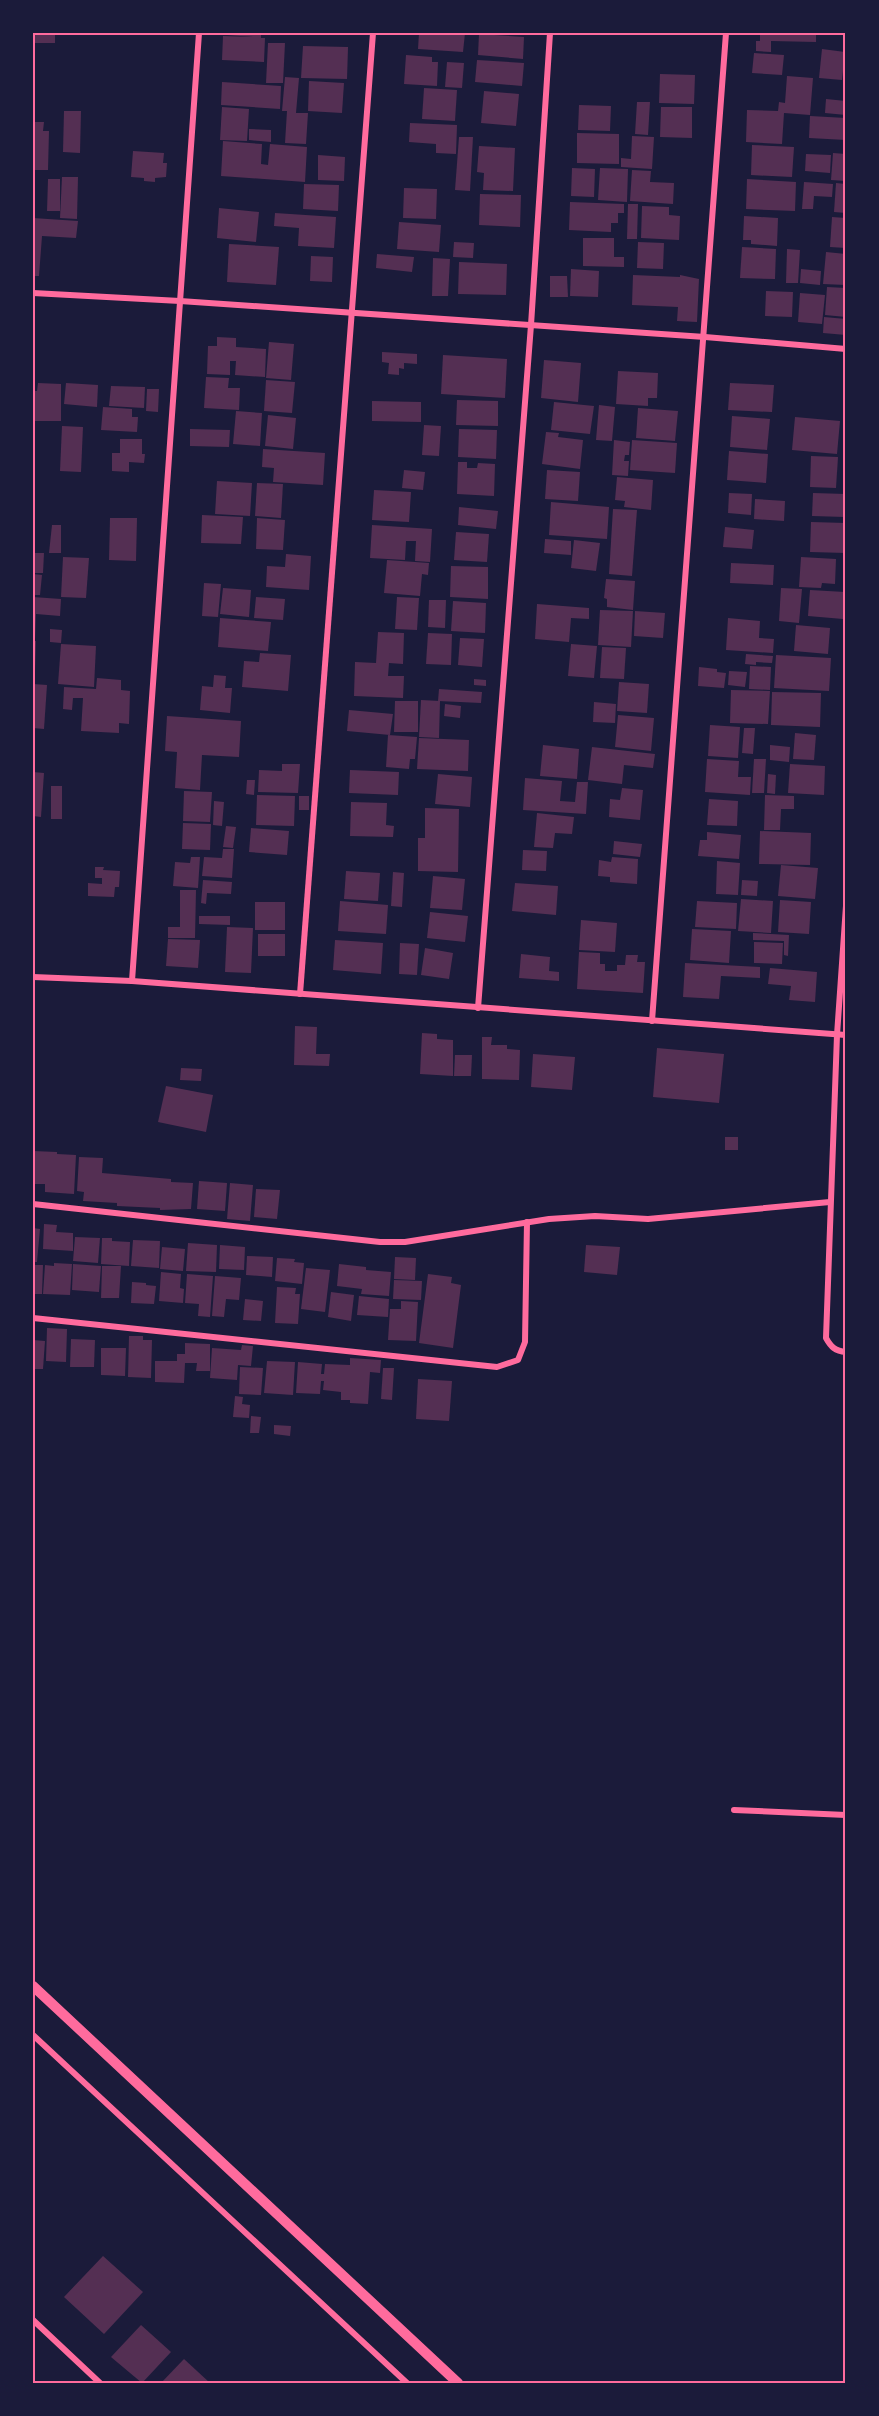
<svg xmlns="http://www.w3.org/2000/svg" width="879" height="2416" font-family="'PT Sans',sans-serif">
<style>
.building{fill:#542f53}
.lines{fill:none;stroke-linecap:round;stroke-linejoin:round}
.minor{stroke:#ff6b9d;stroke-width:6}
.tertiary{stroke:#ff6b9d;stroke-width:10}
.neatline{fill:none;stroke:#ff6b9d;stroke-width:2}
</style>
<rect width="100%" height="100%" fill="#1b1b3a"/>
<!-- building -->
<g class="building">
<path d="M33 33H55V43H35V59H33Z"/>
<path d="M227 33H261V38H265L264 62 222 60 223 36 253 37 227 35Z"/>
<path d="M419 33H465L463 52 418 49Z"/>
<path d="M760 33H816V42L771 41V52L756 51V41H760Z"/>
<path d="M479 34 524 37 523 59 478 55Z"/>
<path d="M268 43H285L283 83H266Z"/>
<path d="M303 46 348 47 347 79 301 78Z"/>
<path d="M822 49 845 52 842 80 819 78Z"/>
<path d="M754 53 784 55 782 75 752 73Z"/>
<path d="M406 55 432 57V62H438L437 86 404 84Z"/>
<path d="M477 60 524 63 522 86 475 82Z"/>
<path d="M447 62 464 63 462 88 445 87Z"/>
<path d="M660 74 695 75 694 104 659 103Z"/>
<path d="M787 76 813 78 810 115 784 113 782 144 746 142 747 110 778 111 779 102 785 103Z"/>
<path d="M285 77 299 78 296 113H308L306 144 285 143 287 111H282Z"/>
<path d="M309 81 344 83 342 113 308 111Z"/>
<path d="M222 82 281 86 280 109 221 105Z"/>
<path d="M424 88 457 90 455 121 422 119Z"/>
<path d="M484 91 519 94 516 126 481 123Z"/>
<path d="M826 99 846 101V115L825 113Z"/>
<path d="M637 102H650L648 135 635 134Z"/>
<path d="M579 105 611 106 610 131 578 130Z"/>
<path d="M222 107 249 109 247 141 220 140Z"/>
<path d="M661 107H692V138L660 137Z"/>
<path d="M64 111H81L80 153 63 152Z"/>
<path d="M810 116 846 118V140L809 138Z"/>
<path d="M33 122H44L43 131H49L48 170H33Z"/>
<path d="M410 123 457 125 456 154 436 153V144L409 142Z"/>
<path d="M249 129 271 130V142L249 140Z"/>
<path d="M577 133 619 134V164L577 163Z"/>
<path d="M632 136 654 137 652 169 621 167V158L631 159Z"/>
<path d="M459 137H473L470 191 455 190Z"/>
<path d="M223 141 262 144 261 164 268 165 270 144 307 147 305 182 221 176Z"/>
<path d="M752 145 794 147 792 177 751 175Z"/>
<path d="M479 146 515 148 513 191 483 190 484 173 477 172Z"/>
<path d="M133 151 164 153 163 163H167L166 177 155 178V182L144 181V178L131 177Z"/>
<path d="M833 153 846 154V181L831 180Z"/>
<path d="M806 154 831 155 830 173 805 171Z"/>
<path d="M318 155 345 157 344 181 318 180Z"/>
<path d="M572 168 595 169 594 197 571 196Z"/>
<path d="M600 168 628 169 627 202 598 200Z"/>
<path d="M632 170 651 171 650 182 674 183 673 204 630 201Z"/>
<path d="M62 177H78L77 219 60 218Z"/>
<path d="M48 179H60V211H47Z"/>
<path d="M747 179 796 182 795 211 746 209Z"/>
<path d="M804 182 833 184 832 197 814 196 813 209H802Z"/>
<path d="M836 183 846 184V213L834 212Z"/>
<path d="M304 184 339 185 338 211 303 209Z"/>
<path d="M404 188 437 189 436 219 403 218Z"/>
<path d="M480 194 521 195 520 227 479 225Z"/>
<path d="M570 202 624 204V213H618V223H611V232L569 230Z"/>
<path d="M628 204H638L637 239H627Z"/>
<path d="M642 206 669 207V215L680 216 679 240 641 238Z"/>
<path d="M219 208 259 212 256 242 217 238Z"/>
<path d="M275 213 336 217 334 248 298 246 299 228 274 226Z"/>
<path d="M744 216 778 218 777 246 751 244V240H743Z"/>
<path d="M832 217 846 218V248L830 247Z"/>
<path d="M33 218 78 221 76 238 42 236 39 276H33Z"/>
<path d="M399 222 441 225 439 252 397 249Z"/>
<path d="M583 238H614V257H624V267L583 266Z"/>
<path d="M454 242 474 243 473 258 453 257Z"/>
<path d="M638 242 664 243 663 269 637 268Z"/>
<path d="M229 244 279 247 276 285 227 282Z"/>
<path d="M742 247 776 249 775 279 740 278Z"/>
<path d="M787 249 800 250 798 283H786Z"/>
<path d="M826 252 846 254V285L823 284Z"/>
<path d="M377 254 414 257 412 272 376 268Z"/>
<path d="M311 256 333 257 332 282 310 281Z"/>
<path d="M433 258 450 259 448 296H432Z"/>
<path d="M459 262 507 264 506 295 458 294Z"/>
<path d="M571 269 599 271 598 297 570 296Z"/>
<path d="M801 269 821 271 820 285 800 283Z"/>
<path d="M633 275 680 277V275L699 279 697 322 677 321 678 307 632 305Z"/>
<path d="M550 276H567L568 297H550Z"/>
<path d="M827 287 846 288V317L825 315Z"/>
<path d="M766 291 793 292 792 317 765 316Z"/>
<path d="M800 293 825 295 822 324 798 322Z"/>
<path d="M824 317 846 319V335L823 333Z"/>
<path d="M217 337 236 338V347L266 349 265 377 235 375 236 361H230V375L207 374 208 346H217Z"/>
<path d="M269 342 294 344 291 380 266 378Z"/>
<path d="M382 352 417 354V364L404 363V369L399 368V375L388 374 389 363 382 362Z"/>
<path d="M443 355 507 359 505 398 441 394Z"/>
<path d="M544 360 581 363 578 402 541 398Z"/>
<path d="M618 371 658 373 657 398H648V406L616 404Z"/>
<path d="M206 377 229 378 228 388H240L239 410 204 408Z"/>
<path d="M266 380 295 382 292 413 264 411Z"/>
<path d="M38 383 61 384V421H33V391H37Z"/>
<path d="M66 383 98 385 97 407 64 404Z"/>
<path d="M730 383 774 385 772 412 728 410Z"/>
<path d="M111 386 145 387 144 408 109 406Z"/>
<path d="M147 389H159L158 412 146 411Z"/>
<path d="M457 400 498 401V426L456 425Z"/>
<path d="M372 401 421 402V422L372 421Z"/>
<path d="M554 402 594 406 590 434 551 430Z"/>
<path d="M599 405 615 407 612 441 596 440Z"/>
<path d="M103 407 132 409V417H138L137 432 101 430Z"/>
<path d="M638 408 678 411 675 441 636 438Z"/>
<path d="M236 411 262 413 260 446 233 444Z"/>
<path d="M268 415 296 418 293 449 265 446Z"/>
<path d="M732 416 770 419 767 450 730 447Z"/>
<path d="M795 417 840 421 837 454 792 450Z"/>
<path d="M424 425 441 426 439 456 422 455Z"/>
<path d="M62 426 83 427 81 472 60 471Z"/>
<path d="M190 429 230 430 229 447 190 446Z"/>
<path d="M459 429 497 430 496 459 458 457Z"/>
<path d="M546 432 559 433 558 437 583 440 580 469 542 464Z"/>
<path d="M120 439H142V454H145L144 463 129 462V472L112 471V453H120Z"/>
<path d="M614 440 630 442 629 455H625L624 461H629L628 476 612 475Z"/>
<path d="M632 440 677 443 675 473 630 470Z"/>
<path d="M263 449 325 453 323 485 273 482 274 468 262 467Z"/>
<path d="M729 451 768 454 766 483 727 480Z"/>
<path d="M811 456 838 457 836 488 810 487Z"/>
<path d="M458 462H467V468H477L478 463 495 464 494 496 457 494Z"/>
<path d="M404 470 425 472 423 490 402 488Z"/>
<path d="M547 470 580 472 578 501 545 499Z"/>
<path d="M617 477 653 480 651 510 624 507 625 501 615 500Z"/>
<path d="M217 481 252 483 250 516 215 514Z"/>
<path d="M257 483 283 484 281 518 255 516Z"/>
<path d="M374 490 411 492 409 522 372 520Z"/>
<path d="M729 493 752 494 751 515 728 513Z"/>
<path d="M813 493 846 494 845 517 812 516Z"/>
<path d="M755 499 785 501 784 521 754 519Z"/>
<path d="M551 502 609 507 607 539 549 535Z"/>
<path d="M459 507 498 511 496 529 458 525Z"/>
<path d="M613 509 637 510 632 576 609 574Z"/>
<path d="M202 515 243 517 241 544 201 543Z"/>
<path d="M110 518H137L136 561 109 560Z"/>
<path d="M257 518 285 520 283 550 256 549Z"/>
<path d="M811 522 846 523V553L810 552Z"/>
<path d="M52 525H61V553H49Z"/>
<path d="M372 525 432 529 430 562 415 561 416 541H406L405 560 370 558Z"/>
<path d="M725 527 754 530 752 549 723 547Z"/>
<path d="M456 532 489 534 487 562 454 560Z"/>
<path d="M545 539 571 541V555L544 553Z"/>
<path d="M574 540 600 543 596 571 571 568Z"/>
<path d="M33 553H44L43 573H33Z"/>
<path d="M286 554 311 556 309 590 266 587 267 566 285 567Z"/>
<path d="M63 557 89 558 86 598 61 597Z"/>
<path d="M801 557 836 559 835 584 822 583 821 588 799 587Z"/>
<path d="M387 560 429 563 428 575 422 574 420 596 384 593Z"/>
<path d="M731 563 774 565 773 585 730 583Z"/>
<path d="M451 566 488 567V599L450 597Z"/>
<path d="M33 574 42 575 40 595H33Z"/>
<path d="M606 579 635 581 633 610 607 607V599L604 598Z"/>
<path d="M204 583 221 584 218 617 202 616Z"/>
<path d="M223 588 251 590 249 617 220 614Z"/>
<path d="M781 588 802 589 799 623 779 621Z"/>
<path d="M810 590 845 592 843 619 808 616Z"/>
<path d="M33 597 61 599 60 616 36 614 35 640H33Z"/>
<path d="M256 597 285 599 283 620 254 618Z"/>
<path d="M397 597 419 598 417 630 395 629Z"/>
<path d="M429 600H446L445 628 428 627Z"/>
<path d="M453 601 486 603 485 633 451 631Z"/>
<path d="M537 604 589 608V619L571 618 569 642 535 639Z"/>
<path d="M600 610 633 611 631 647 598 645Z"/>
<path d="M635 611 665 613 663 638 634 636Z"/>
<path d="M220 618 271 622 268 651 218 647Z"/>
<path d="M728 618 760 621 759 638 774 639 773 653 726 650Z"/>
<path d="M796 625 830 628 828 654 794 651Z"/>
<path d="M50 629 62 630 61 643 50 642Z"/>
<path d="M378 632 404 633 403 664 389 663 388 676H404L403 698 354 696 355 662 376 663Z"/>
<path d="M428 633 452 634 451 665 426 664Z"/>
<path d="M460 638 484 639 482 667 458 665Z"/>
<path d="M33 641H36L35 671H33Z"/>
<path d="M61 644 96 646 94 687 58 684Z"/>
<path d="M571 644 597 646 594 678 568 676Z"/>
<path d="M602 647 626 648 624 679 600 678Z"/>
<path d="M260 653 291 655 288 691 242 687 244 661 259 662Z"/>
<path d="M746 654 773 656 772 663 756 662V665L745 664Z"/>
<path d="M776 655 831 658 829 691 774 688Z"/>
<path d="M750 666 771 667 770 690 749 689Z"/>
<path d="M699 667 717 669V672L726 673 724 688 698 686Z"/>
<path d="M729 671 747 672 745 687 728 685Z"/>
<path d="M214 675 226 676 225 688H232L230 713 200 710 202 686 213 687Z"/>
<path d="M97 678 121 680V690L130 691 129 724 119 723V733L81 731 83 698H73L72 710 63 709 64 687 96 689Z"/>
<path d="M474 679 486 680V686L474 685Z"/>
<path d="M619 682 649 684 647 713 617 711Z"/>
<path d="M33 684 47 685 44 729 33 728Z"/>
<path d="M439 689 482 692 481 703 438 701Z"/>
<path d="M731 690 770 691 768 724 730 723Z"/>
<path d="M772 692 821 693 820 727 771 725Z"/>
<path d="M421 700 440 701 439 738 419 737Z"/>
<path d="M395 701H418V732H394Z"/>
<path d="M594 702 616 704 615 723 593 722Z"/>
<path d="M445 704 461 706 460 718 444 716Z"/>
<path d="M349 710 393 714 390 735 347 731Z"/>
<path d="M618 715 654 718 651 751 615 747Z"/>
<path d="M167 716 241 721 239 757 202 755 200 790 175 788 177 752 165 751Z"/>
<path d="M710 725 740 727 738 758 708 756Z"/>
<path d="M744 728H755L753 754 742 753Z"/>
<path d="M795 733 816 735 814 760 793 759Z"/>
<path d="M388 735 417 737 415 759H410L409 769 386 767Z"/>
<path d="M419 738 469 740 468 771 417 769Z"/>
<path d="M543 745 579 749 577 779 540 776Z"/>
<path d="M770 745 790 747 789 762 770 760Z"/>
<path d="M592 747 655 754 653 768 624 765 622 784 588 780Z"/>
<path d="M707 759 739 761 738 777H751L750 795 705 792Z"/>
<path d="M754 759H766L764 793H752Z"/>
<path d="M282 764H300L298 793 258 792 259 770 282 771Z"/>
<path d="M790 764 825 766 824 795 788 793Z"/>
<path d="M350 770 399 772 398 795 349 793Z"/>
<path d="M33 772 44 773 41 817 33 816Z"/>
<path d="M438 774 472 777 470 807 435 804Z"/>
<path d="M768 774 776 775 775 794 767 793Z"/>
<path d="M525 778 562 781 560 801 575 802 577 782H588L586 814 523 810Z"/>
<path d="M247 780H255L254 795 246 794Z"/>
<rect x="51" y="786" width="11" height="33"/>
<path d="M622 788 643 790 640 820 609 817 610 799 620 800Z"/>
<path d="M184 791 212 792 210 822 183 821Z"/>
<path d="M257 795 295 796 294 826 256 825Z"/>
<path d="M765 795 794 796V809H781L780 830H764Z"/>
<rect x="299" y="796" width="10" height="14"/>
<path d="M709 799 738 801 737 826 707 825Z"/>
<path d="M214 801 224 802 222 826 213 825Z"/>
<path d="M351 802 387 803 386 825 394 826 393 837 350 836Z"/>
<path d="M425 808 459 809 458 872 418 871V838H425Z"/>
<path d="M537 813 574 817 572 834 555 833 553 848 534 847Z"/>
<path d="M183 823 211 824 210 850 182 849Z"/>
<path d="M226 826 236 827 233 848 223 847Z"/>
<path d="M251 828 289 831 287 855 249 852Z"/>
<path d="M760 831 811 833 810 865 759 864Z"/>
<path d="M707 832 741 835 739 859 698 856 700 840H707Z"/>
<path d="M614 841 642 844 640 857 613 854Z"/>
<path d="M223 849H234L232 878 202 876 204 857 222 858Z"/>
<path d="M523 850 547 851 546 871 522 870Z"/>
<path d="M191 857H200L198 888 173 886 175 862 190 863Z"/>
<path d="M612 857 638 859 637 884 610 882V877L598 876 599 860 611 862Z"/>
<path d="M717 861 740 863 738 895 716 894Z"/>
<path d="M781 865 818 868 815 899 778 896Z"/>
<path d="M95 867H104L103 870 120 871 119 887H115L114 897 88 896V883L102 884V878H95Z"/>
<path d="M346 871 380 873 378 901 344 899Z"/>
<path d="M393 872 404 873 402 907 391 906Z"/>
<path d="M433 876 465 879 462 910 430 908Z"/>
<path d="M203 880 232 882 231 894 207 893 206 904 201 903Z"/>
<path d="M742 880 758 881 757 896 741 895Z"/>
<path d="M515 883 558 886 556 915 512 911Z"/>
<path d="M180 890H196L195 938H168V927H180Z"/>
<path d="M741 899 773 901 771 933 738 931Z"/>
<path d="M780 900 811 902 809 934 778 932Z"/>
<path d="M340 901 388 905 386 934 338 931Z"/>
<path d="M697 901 737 903 736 929 695 927Z"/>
<rect x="255" y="902" width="30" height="28"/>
<path d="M430 912 468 916 465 942 427 938Z"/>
<path d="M199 916H230V925L199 924Z"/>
<path d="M581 920 617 923 615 952 579 950Z"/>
<path d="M227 927 253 928 251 973 225 972Z"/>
<path d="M692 929 731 931 729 963 690 960Z"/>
<path d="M753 933 789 935 788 956 784 955V941L753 940Z"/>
<rect x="258" y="934" width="27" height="22"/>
<path d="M168 939 200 940 198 968 166 966Z"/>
<path d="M335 940 383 943 381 974 333 970Z"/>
<path d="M754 942 783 943 782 964 754 963Z"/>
<path d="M400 943 419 944 417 975 399 974Z"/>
<path d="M425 948 453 953 449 979 421 975Z"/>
<path d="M579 952 600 953V964H605V971H617V965H625L626 955H638L637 962H645L643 993 577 989Z"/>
<path d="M521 954 550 957 549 971 559 972V981L519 978Z"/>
<path d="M685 963 760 967V978L721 976 719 999 683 997Z"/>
<path d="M770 968 817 972 815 1002 789 1000 791 986 768 984Z"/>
<path d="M295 1026 317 1027 316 1054H330L329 1066 294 1065Z"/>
<path d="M422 1033 437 1034V1039L453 1040V1076L420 1074Z"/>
<path d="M482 1037H492L491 1045H507V1049L520 1050 519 1080 482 1079Z"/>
<path d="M657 1048 724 1054 719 1103 653 1097Z"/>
<path d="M533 1054 575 1057 572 1090 531 1087Z"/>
<path d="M455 1055H472L471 1076H454Z"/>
<path d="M181 1068 202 1069 201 1081 180 1080Z"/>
<path d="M166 1086 213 1095 206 1132 158 1122Z"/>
<rect x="725" y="1137" width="13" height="13"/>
<path d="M33 1151 57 1152V1154L76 1155 74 1194 45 1192V1184H33Z"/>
<path d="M79 1157 103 1158 102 1173 171 1179V1182L193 1183 191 1209 160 1210V1208L117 1206V1203L83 1201 84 1192 77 1191Z"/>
<path d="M199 1181 227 1183 225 1211 197 1209Z"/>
<path d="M230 1183 253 1185 250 1221 227 1219Z"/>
<path d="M256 1189 280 1190 277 1219 254 1217Z"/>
<path d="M44 1224 57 1225 56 1232 73 1233V1251L43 1249Z"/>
<path d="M33 1228 40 1229 37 1262H33Z"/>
<path d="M75 1237 100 1238 98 1263 73 1261Z"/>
<path d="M102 1238H112V1241L130 1242 129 1266 101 1264Z"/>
<path d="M133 1240 160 1241 159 1268 131 1266Z"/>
<path d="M188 1243 217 1245 216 1272 186 1271Z"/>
<path d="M220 1245 245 1247 244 1270 219 1269Z"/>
<path d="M586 1245 620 1247 617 1275 584 1272Z"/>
<path d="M162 1247 185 1249 183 1271 160 1269Z"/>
<path d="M247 1256 273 1257 272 1277 246 1275Z"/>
<path d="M395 1257 416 1258 415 1280 394 1279Z"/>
<path d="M277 1258 295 1259 294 1262 304 1263 302 1284 275 1281Z"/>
<path d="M54 1263 72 1264 70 1295 43 1294 45 1265 54 1266Z"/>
<path d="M73 1264 101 1266 99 1292 72 1290Z"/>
<path d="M339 1264 366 1267V1270L391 1272 389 1296 361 1294 362 1289 337 1286Z"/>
<path d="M33 1265H43L42 1294H33Z"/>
<path d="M102 1266H121L119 1298H101Z"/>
<path d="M306 1268 330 1270 325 1312 301 1309Z"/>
<path d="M161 1272 181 1274 180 1288 184 1289 183 1303 159 1301Z"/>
<path d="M187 1274 213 1276 210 1317 198 1316 199 1304 185 1303Z"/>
<path d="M428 1274 452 1277 451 1283 461 1285 453 1348 419 1343Z"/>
<path d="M215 1276 241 1278 239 1300 226 1299 224 1317 212 1316Z"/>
<path d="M394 1280 422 1281 421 1300 393 1299Z"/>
<path d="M132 1282 146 1283V1285L156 1286 154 1304 131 1303Z"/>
<path d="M277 1287 296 1288 295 1294H300L298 1324 275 1323Z"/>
<path d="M331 1292 354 1295 351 1321 328 1317Z"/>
<path d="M359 1296 389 1299 388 1317 357 1315Z"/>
<path d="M245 1299 263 1301 261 1321 243 1320Z"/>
<path d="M401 1301 418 1302 416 1341 388 1340 390 1309H401Z"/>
<path d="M47 1328 67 1329 66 1362 46 1361Z"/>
<path d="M129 1336H143V1340H152L151 1378 128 1377Z"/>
<path d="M71 1339 95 1340 94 1367H70Z"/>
<path d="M33 1340 45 1341 43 1369H33Z"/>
<path d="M185 1343 210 1344V1371H196L197 1363H185L184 1383 155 1382V1361H177V1354H185Z"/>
<path d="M242 1345 253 1346 251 1366 238 1365 237 1380 210 1378 212 1348 241 1350Z"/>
<path d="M101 1348H126L125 1376 101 1375Z"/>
<path d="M350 1358 381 1360 380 1373 370 1372 368 1404 350 1403V1400H341V1392L323 1390 324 1381H321L320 1394 296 1393 298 1362 322 1364 321 1374H324L325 1364 350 1365Z"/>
<path d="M267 1361 295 1362 293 1395 264 1393Z"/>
<path d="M240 1367 263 1368 261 1395 239 1394Z"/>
<path d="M383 1368H394L392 1400 381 1399Z"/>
<path d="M418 1379 452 1381 449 1421 416 1419Z"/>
<path d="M235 1396 243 1397 242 1404 250 1405 249 1418 233 1417Z"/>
<path d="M251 1416 261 1417 259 1433H250Z"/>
<path d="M274 1425 291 1426 290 1436 274 1434Z"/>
<path d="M103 2256 143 2292 104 2334 64 2297Z"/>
<path d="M141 2325 171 2352 142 2383 111 2357Z"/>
<path d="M184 2359 210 2383H161Z"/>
</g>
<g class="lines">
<!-- minor -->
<g class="minor">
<path d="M33 293 180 301 705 337 846 349"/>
<path d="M846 906 837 1035 826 1338C831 1347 835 1351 846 1352"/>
<path d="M33 977 132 981 846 1035"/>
<path d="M132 981 199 33"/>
<path d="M300 994 373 33"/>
<path d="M478 1008 531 325 550 33"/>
<path d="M652 1021 726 33"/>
<path d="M33 1204 380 1242H405L549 1219 595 1216 648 1219 830 1202"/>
<path d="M33 1318 497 1367 518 1360 525 1342 527 1222"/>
<path d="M734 1810 846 1815"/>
<path d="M33 2035 407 2383"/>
<path d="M33 2320 100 2383"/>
</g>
<!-- tertiary -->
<path class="tertiary" d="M33 1986 458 2383"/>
</g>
<!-- border -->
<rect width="879" height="2416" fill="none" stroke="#1b1b3a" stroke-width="69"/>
<rect x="34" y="34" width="810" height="2348" class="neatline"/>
</svg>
